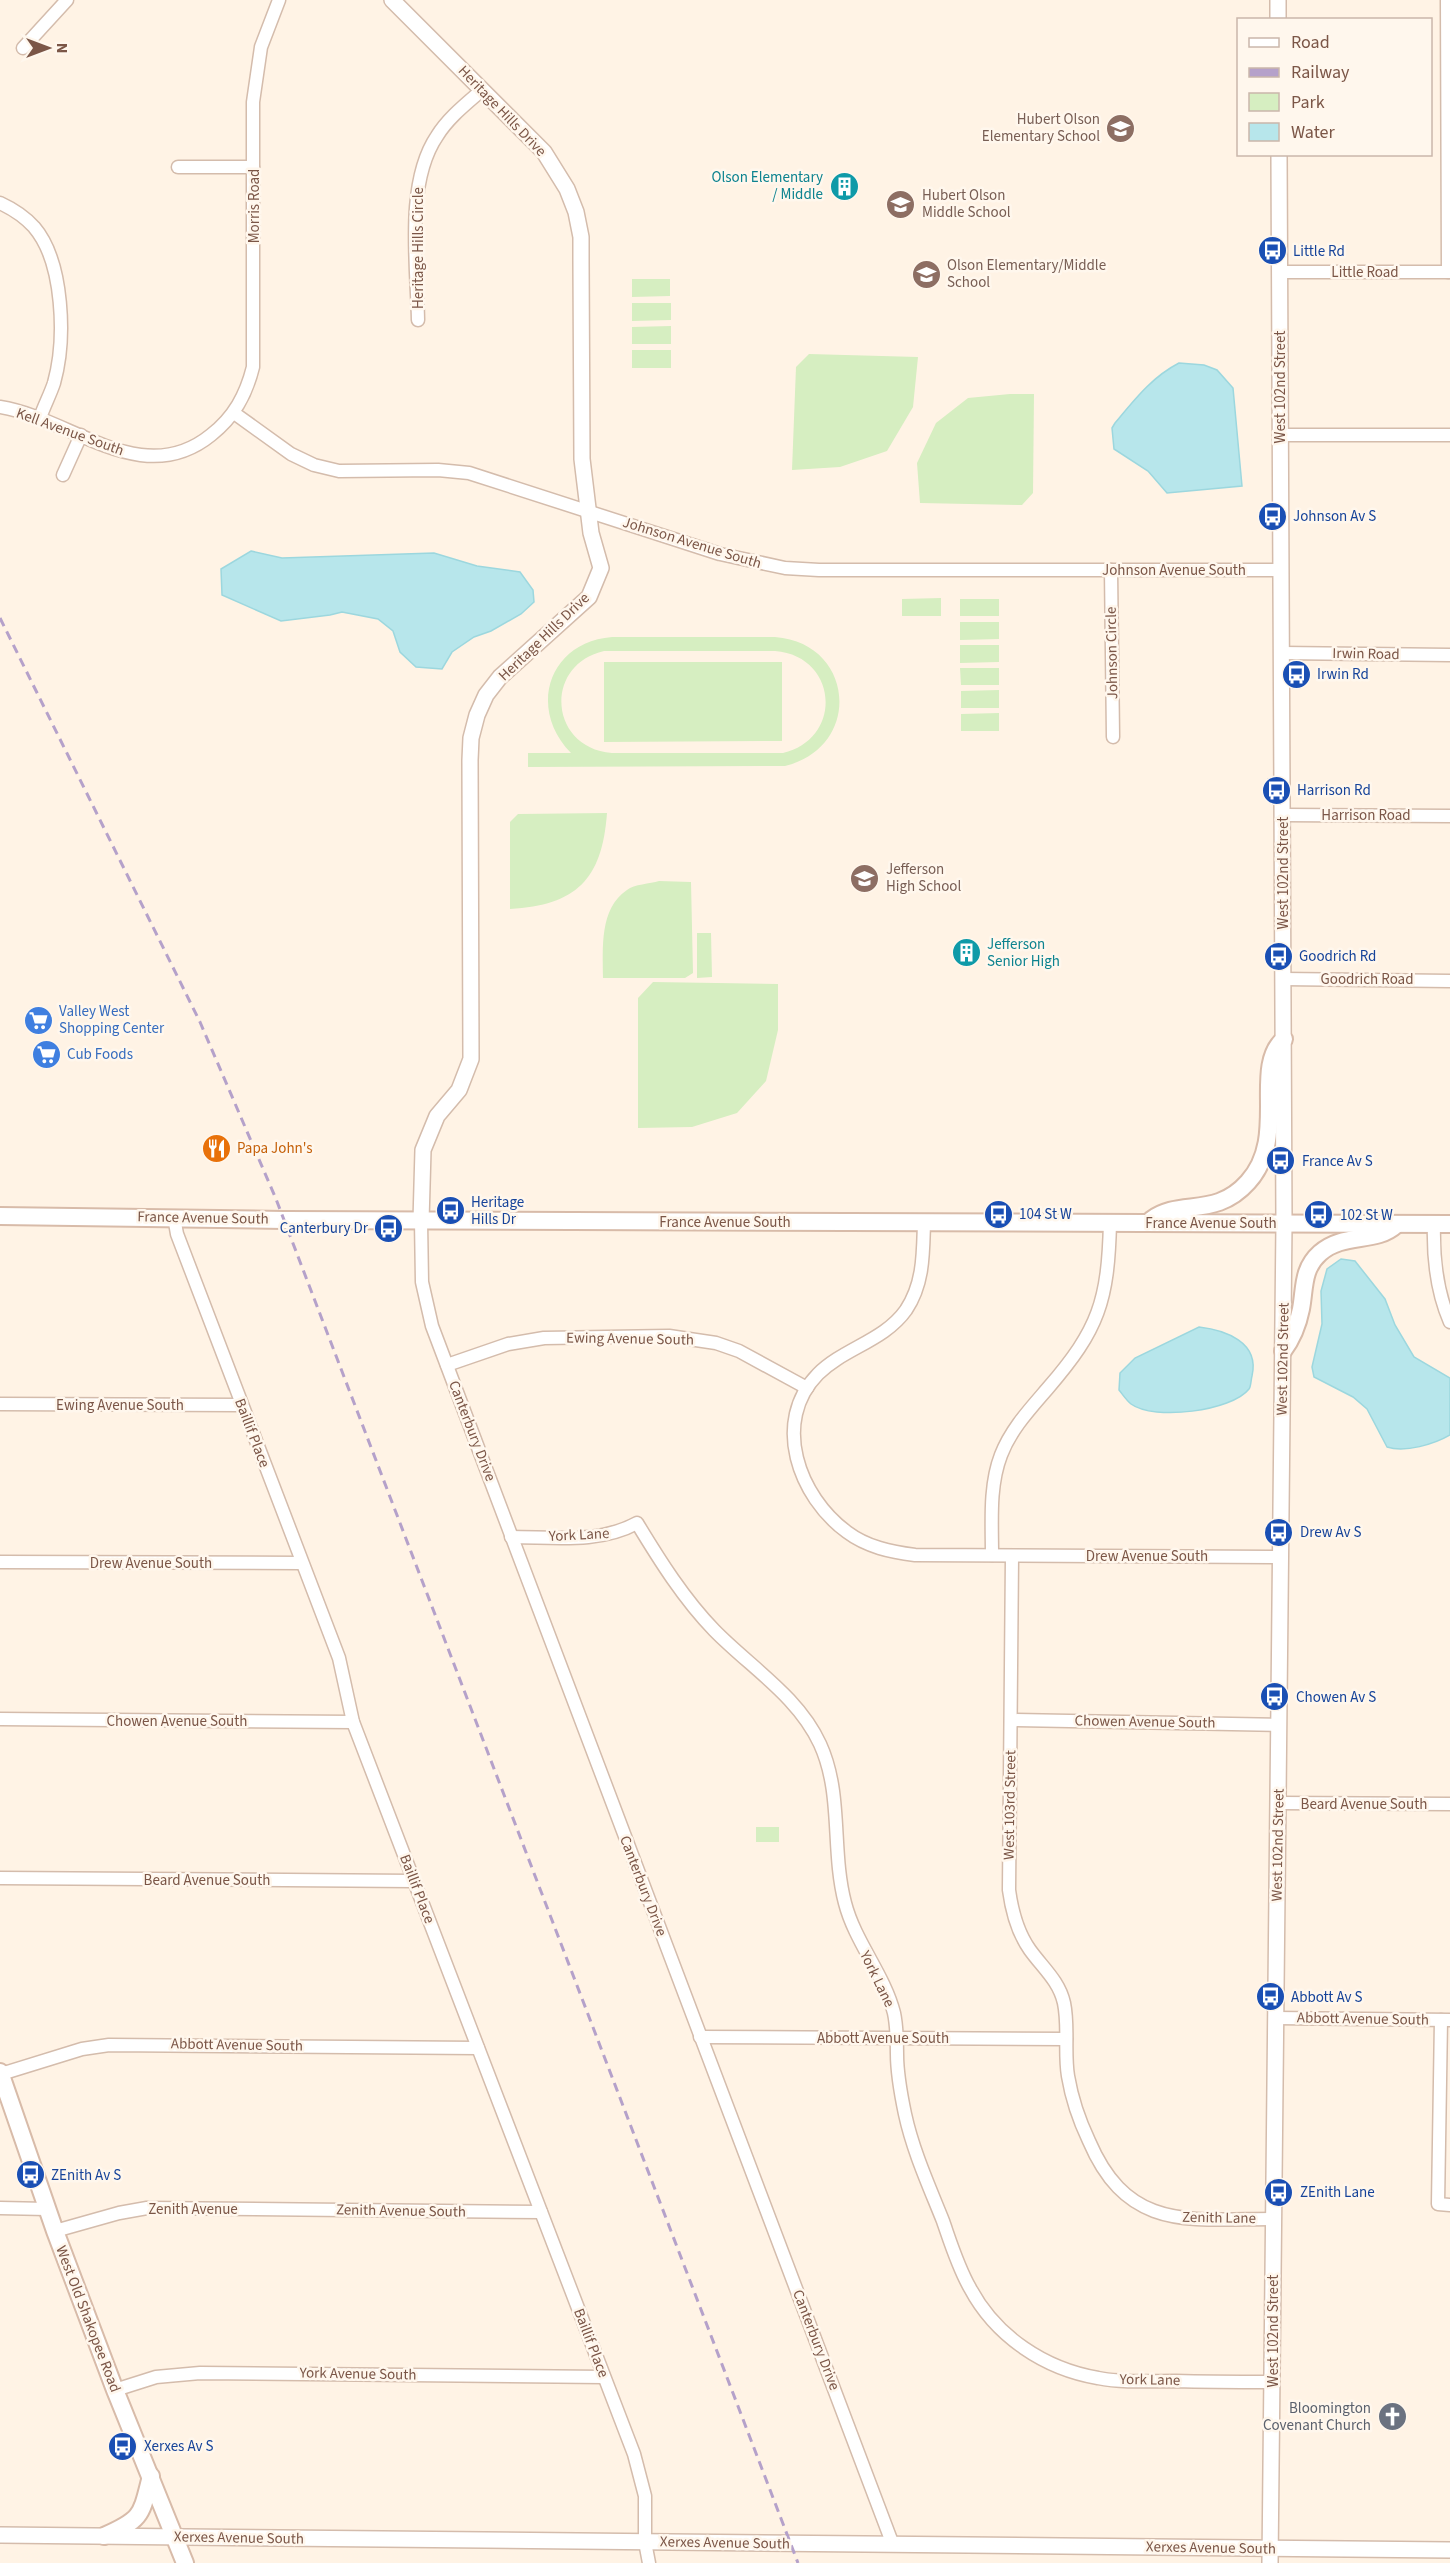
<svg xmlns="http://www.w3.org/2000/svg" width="1450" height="2563" font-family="'Source Sans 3',sans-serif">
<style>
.green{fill:#d6eec1;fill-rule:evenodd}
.water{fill:#b7e6eb;stroke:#9cd7de;stroke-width:1.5}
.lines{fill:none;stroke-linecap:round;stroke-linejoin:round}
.minor-casing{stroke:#d4bcac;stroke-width:15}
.tertiary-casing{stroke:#d4bcac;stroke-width:18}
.secondary-casing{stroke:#d8bba9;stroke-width:20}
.minor{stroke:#fff;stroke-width:12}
.tertiary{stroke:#fff;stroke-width:15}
.secondary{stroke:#fff;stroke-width:16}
.rail{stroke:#b5a1ca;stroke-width:3;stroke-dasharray:9 6;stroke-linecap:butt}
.labels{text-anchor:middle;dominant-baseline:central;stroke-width:5;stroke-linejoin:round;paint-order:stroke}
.street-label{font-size:15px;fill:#7b5647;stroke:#fff7ed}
.education-label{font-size:15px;fill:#785e54;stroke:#fff7ed;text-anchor:start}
.culture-label{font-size:15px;fill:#0d838f;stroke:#fff7ed;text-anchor:end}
.transit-label{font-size:15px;fill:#164399;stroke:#fff7ed;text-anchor:start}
.shop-label{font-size:15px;fill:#366cbe;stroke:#fff7ed;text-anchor:start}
.food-label{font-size:15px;fill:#c56008;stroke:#fff7ed;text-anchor:start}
.worship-label{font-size:15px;fill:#5b616d;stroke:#fff7ed;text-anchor:end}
</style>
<rect width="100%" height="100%" fill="#fff3e5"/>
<!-- green -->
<g class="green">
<path d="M632 279H670V296L632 297Z"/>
<path d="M632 303H671V320L632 321Z"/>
<path d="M671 326V344H632V327Z"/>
<rect x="632" y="350" width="39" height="18"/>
<path d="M809 354 918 357 913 407 887 451 840 467 792 470 796 367Z"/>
<path d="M1010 394H1034L1033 493 1022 505 920 503 917 463 936 423 968 398Z"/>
<path d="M941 598V616H902V599Z"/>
<rect x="960" y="599" width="39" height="17"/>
<path d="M960 622H999V639L960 640Z"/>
<path d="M612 637H775C855 643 863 747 785 766L528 767V753H571C527 708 549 642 612 637ZM604 651H775C838 656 844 738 783 753H612C549 748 543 665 604 651Z"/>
<path d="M960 645H999V662L960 663Z"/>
<path d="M604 662H782V741L604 742Z"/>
<path d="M960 668H999V685H961Z"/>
<path d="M999 690V708H961V691Z"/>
<path d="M999 713V731H961V714Z"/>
<path d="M607 813C602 880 576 905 510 909V822L518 814Z"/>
<path d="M659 881 691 882 693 973 685 978H603C603 948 599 909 627 890 634 884 650 884 659 881Z"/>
<path d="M697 933H711L712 977 697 978Z"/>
<path d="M653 982 778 984V1030L766 1081 737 1113 692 1127 638 1128V998Z"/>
<rect x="756" y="1827" width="23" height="15"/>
</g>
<!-- water -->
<g class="water">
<path d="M1179 363 1204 365 1217 370 1233 388 1242 486 1167 493 1148 471 1114 449 1112 428 1115 423C1135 399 1152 377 1179 363Z"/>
<path d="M251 551 282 558 434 553 477 566 520 572 533 590 534 602 521 614 491 631 474 637 452 652 442 669 416 667 400 652 393 631 378 619 342 612 330 615 281 621 222 595 221 569Z"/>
<path d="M1341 1259 1355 1261 1385 1299 1395 1325 1414 1357 1450 1378V1435C1435 1444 1405 1453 1387 1447L1367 1409 1353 1397 1314 1377 1312 1367 1322 1324 1321 1291 1327 1269Z"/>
<path d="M1199 1327C1225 1330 1260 1342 1252 1376 1251 1379 1251 1387 1249 1389 1232 1411 1154 1421 1131 1404 1127 1401 1123 1395 1119 1390L1120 1373 1135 1358Z"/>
</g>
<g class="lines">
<defs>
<g id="minor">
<path d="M1447 0 1448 272"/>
<path d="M23 48 67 0"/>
<path d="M178 167H253"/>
<path d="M0 203C13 209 24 216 34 227 64 262 66 340 54 383 50 395 44 406 40 418"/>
<path d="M1280 272H1450"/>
<path d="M418 320C417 265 405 183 437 136 448 118 466 104 482 90"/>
<path d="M0 407C71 418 142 491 211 435 234 417 246 395 253 367V102L261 47 279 0"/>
<path d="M234 413 291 454 314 465 339 471 438 470 469 473 720 554 785 568 819 570H1281"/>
<path d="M1280 435H1450"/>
<path d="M63 475 81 435"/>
<path d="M1111 570 1113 737"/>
<path d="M1282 653 1450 655"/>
<path d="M1283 815 1450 816"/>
<path d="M1283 979 1450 981"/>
<path d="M174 1217 177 1234 339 1658 353 1722 634 2454 645 2496V2542L649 2563"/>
<path d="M421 1221 422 1282 432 1326 893 2545"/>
<path d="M924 1222C923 1253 924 1283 906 1310 884 1341 844 1348 818 1374 771 1422 799 1497 847 1532 867 1547 891 1552 915 1555L1281 1557"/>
<path d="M1434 1224C1433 1258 1436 1290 1450 1322"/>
<path d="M447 1365 508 1344 544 1338 669 1336 716 1343 739 1351 807 1388"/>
<path d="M0 1404 241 1405"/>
<path d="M511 1537C553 1537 599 1544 637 1523 660 1561 684 1599 714 1630 750 1667 798 1696 820 1744 843 1794 831 1850 845 1903 855 1942 884 1974 894 2013 897 2027 897 2040 897 2054 897 2074 901 2095 905 2114 913 2151 929 2186 943 2221 951 2244 958 2267 970 2288 996 2337 1045 2369 1098 2378 1123 2383 1150 2381 1176 2381 1208 2382 1240 2382 1272 2382"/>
<path d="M992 1555C992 1522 989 1486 1001 1455 1011 1429 1030 1409 1048 1388 1099 1329 1108 1301 1110 1223"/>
<path d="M1012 1556 1009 1890C1012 1912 1017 1932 1030 1950 1043 1968 1059 1981 1064 2003 1069 2027 1064 2052 1068 2076 1072 2100 1079 2120 1089 2141 1128 2232 1189 2219 1274 2219"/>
<path d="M0 1562 302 1563"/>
<path d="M0 1719 353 1722"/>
<path d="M1011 1720 1279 1725"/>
<path d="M1278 1803 1450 1804"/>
<path d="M0 1878 414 1881"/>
<path d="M1276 2018 1450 2020"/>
<path d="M1441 2020 1438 2204 1450 2205"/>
<path d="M700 2037 1066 2039"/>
<path d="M1 2074 82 2049 109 2045 478 2048"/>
<path d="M0 2208 47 2209"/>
<path d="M55 2231 119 2213 147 2208 541 2212"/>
<path d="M115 2390 156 2377 200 2373 604 2377"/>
</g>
<g id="tertiary">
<path d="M392 0 544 152 567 189 576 212 581 237V261L582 459 591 533 601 568 589 597 500 677 486 695 477 715 471 738 470 760 471 1059 459 1090 437 1116 423 1150 421 1221"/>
<path d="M1278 0V20"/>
<path d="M0 2535 1450 2550"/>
<path d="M1270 2563 1284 1223 1279 154"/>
</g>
<g id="secondary">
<path d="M0 1216 284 1220 1450 1224"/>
<path d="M1151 1220C1180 1198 1215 1219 1248 1182 1289 1137 1251 1068 1284 1039"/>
<path d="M1283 1351C1292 1339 1298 1324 1301 1309 1305 1288 1302 1269 1320 1253 1344 1232 1375 1244 1396 1225"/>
<path d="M0 2072 55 2231 115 2390 185 2563"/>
<path d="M104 2536C143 2519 141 2515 151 2476"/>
</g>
</defs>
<!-- minor casing -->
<use href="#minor" class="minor-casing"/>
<!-- tertiary casing -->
<use href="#tertiary" class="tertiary-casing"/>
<!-- secondary casing -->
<use href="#secondary" class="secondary-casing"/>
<!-- minor -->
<use href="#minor" class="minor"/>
<!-- tertiary -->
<use href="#tertiary" class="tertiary"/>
<!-- secondary -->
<use href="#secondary" class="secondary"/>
<!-- rail -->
<path class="rail" d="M0 618 200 1022 276 1199 798 2563"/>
</g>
<!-- icons -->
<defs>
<symbol id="school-disc" viewBox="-11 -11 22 22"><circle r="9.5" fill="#8d6e63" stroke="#fff7ed"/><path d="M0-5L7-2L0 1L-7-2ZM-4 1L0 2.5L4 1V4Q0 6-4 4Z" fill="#fff"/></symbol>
<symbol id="building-disc" viewBox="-11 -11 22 22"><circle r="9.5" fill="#0f9aa8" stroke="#fff7ed"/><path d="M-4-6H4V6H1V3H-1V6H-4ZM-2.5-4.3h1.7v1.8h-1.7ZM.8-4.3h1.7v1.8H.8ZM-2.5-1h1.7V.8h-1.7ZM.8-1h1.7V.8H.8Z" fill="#fff"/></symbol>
<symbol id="bus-disc" viewBox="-11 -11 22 22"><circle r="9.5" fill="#1a4fb4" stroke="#fff7ed"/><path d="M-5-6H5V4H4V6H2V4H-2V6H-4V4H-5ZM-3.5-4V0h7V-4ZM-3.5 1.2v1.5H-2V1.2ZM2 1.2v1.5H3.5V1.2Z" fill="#fff"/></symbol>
<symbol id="supermarket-disc" viewBox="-11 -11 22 22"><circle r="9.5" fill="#3f7fe0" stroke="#fff7ed"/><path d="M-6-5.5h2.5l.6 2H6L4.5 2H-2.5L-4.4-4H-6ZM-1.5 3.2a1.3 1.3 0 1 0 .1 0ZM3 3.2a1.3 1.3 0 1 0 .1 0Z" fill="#fff"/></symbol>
<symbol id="restaurant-disc" viewBox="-11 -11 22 22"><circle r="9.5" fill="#e8710a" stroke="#fff7ed"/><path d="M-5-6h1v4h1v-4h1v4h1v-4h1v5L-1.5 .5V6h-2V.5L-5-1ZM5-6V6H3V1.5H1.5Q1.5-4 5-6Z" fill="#fff"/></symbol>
<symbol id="church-disc" viewBox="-11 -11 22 22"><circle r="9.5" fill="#6b7280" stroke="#fff7ed"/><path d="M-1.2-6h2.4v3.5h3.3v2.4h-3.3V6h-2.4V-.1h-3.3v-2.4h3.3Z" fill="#fff"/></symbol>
</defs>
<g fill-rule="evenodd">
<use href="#school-disc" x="1104" y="112" width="33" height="33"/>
<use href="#building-disc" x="828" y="170" width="33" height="33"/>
<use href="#school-disc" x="884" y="188" width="33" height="33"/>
<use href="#bus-disc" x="1256" y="234" width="33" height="33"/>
<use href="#school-disc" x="910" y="258" width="33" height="33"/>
<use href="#bus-disc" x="1256" y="500" width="33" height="33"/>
<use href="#bus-disc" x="1280" y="658" width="33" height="33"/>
<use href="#bus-disc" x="1260" y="774" width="33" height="33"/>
<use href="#school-disc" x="848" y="862" width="33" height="33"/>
<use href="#building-disc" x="950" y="936" width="33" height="33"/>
<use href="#bus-disc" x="1262" y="940" width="33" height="33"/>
<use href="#supermarket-disc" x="22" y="1004" width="33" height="33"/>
<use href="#supermarket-disc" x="30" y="1038" width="33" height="33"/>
<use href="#restaurant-disc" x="200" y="1132" width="33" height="33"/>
<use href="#bus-disc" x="1264" y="1144" width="33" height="33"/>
<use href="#bus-disc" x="434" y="1194" width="33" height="33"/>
<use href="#bus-disc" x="982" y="1198" width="33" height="33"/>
<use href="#bus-disc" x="1302" y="1198" width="33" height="33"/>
<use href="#bus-disc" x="372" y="1212" width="33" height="33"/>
<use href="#bus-disc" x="1262" y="1516" width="33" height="33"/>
<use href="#bus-disc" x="1258" y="1680" width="33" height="33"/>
<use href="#bus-disc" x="1254" y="1980" width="33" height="33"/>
<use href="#bus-disc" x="14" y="2158" width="33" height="33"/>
<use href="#bus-disc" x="1262" y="2176" width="33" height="33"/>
<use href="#church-disc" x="1376" y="2400" width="33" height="33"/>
<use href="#bus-disc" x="106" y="2430" width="33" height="33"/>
</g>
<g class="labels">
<!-- street labels -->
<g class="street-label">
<text transform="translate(502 111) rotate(46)">Heritage Hills Drive</text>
<text transform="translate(254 206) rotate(-90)">Morris Road</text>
<text transform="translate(418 248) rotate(-90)">Heritage Hills Circle</text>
<text x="1365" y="272">Little Road</text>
<text transform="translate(1280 387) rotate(-90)">West 102nd Street</text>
<text transform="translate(70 432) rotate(20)">Kell Avenue South</text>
<text transform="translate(692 543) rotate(17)">Johnson Avenue South</text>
<text x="1174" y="570">Johnson Avenue South</text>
<text transform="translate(544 637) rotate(-44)">Heritage Hills Drive</text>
<text transform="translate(1112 653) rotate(-91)">Johnson Circle</text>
<text transform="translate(1366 654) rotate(1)">Irwin Road</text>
<text x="1366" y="815">Harrison Road</text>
<text transform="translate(1283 873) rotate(-90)">West 102nd Street</text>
<text x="1367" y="979">Goodrich Road</text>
<text transform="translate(203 1218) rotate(1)">France Avenue South</text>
<text x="725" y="1222">France Avenue South</text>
<text x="1211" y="1223">France Avenue South</text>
<text transform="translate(630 1339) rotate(1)">Ewing Avenue South</text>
<text transform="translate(1283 1359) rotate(-89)">West 102nd Street</text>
<text x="120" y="1405">Ewing Avenue South</text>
<text transform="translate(472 1431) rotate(69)">Canterbury Drive</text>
<text transform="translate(252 1433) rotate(69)">Baillif Place</text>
<text transform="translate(579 1535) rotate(-3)">York Lane</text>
<text x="1147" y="1556">Drew Avenue South</text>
<text x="151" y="1563">Drew Avenue South</text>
<text x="177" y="1721">Chowen Avenue South</text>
<text transform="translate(1145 1722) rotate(1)">Chowen Avenue South</text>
<text x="1364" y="1804">Beard Avenue South</text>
<text transform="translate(1010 1805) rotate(-89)">West 103rd Street</text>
<text transform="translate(1278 1845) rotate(-89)">West 102nd Street</text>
<text x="207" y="1880">Beard Avenue South</text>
<text transform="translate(643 1886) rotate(69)">Canterbury Drive</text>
<text transform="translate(417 1889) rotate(69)">Baillif Place</text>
<text transform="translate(877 1979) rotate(64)">York Lane</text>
<text transform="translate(1363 2019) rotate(1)">Abbott Avenue South</text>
<text x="883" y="2038">Abbott Avenue South</text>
<text transform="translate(237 2045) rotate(1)">Abbott Avenue South</text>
<text x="193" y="2209">Zenith Avenue</text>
<text transform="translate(401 2211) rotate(1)">Zenith Avenue South</text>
<text transform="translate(1219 2218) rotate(1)">Zenith Lane</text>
<text transform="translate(88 2319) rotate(69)">West Old Shakopee Road</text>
<text transform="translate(1273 2331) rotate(-90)">West 102nd Street</text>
<text transform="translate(816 2340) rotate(69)">Canterbury Drive</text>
<text transform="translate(591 2343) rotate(69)">Baillif Place</text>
<text transform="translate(358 2374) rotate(1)">York Avenue South</text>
<text transform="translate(1150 2380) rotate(1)">York Lane</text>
<text transform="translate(239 2538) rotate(1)">Xerxes Avenue South</text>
<text transform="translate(725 2543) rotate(1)">Xerxes Avenue South</text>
<text transform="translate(1211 2548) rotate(1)">Xerxes Avenue South</text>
</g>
<!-- education labels -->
<g class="education-label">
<text x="1100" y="119" text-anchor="end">Hubert Olson<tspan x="1100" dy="17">Elementary School</tspan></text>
<text x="922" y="195">Hubert Olson<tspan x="922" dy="17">Middle School</tspan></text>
<text x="947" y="265">Olson Elementary/Middle<tspan x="947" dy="17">School</tspan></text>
<text x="886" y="869">Jefferson<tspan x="886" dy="17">High School</tspan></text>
</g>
<!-- culture labels -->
<g class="culture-label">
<text x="823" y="177">Olson Elementary<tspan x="823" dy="17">/ Middle</tspan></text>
<text x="987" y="944" text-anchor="start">Jefferson<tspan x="987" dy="17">Senior High</tspan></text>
</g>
<!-- transit labels -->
<g class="transit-label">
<text x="1293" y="251">Little Rd</text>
<text x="1293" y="516">Johnson Av S</text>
<text x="1317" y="674">Irwin Rd</text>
<text x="1297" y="790">Harrison Rd</text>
<text x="1299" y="956">Goodrich Rd</text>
<text x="1302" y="1161">France Av S</text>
<text x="471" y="1202">Heritage<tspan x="471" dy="17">Hills Dr</tspan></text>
<text x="1019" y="1214">104 St W</text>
<text x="1340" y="1215">102 St W</text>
<text x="368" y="1228" text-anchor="end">Canterbury Dr</text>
<text x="1300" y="1532">Drew Av S</text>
<text x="1296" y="1697">Chowen Av S</text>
<text x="1291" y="1997">Abbott Av S</text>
<text x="51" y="2175">ZEnith Av S</text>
<text x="1300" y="2192">ZEnith Lane</text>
<text x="144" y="2446">Xerxes Av S</text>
</g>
<!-- shop labels -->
<g class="shop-label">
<text x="59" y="1011">Valley West<tspan x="59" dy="17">Shopping Center</tspan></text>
<text x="67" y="1054">Cub Foods</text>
</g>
<!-- food labels -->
<g class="food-label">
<text x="237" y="1148">Papa John's</text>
</g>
<!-- worship labels -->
<g class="worship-label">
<text x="1371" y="2408">Bloomington<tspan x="1371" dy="17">Covenant Church</tspan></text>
</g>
</g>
<!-- legend -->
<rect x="1237" y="18" width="195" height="138" fill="#fff7ed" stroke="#cab7ab" stroke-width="1.5"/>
<rect x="1249" y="38" width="30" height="9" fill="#ffffff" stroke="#cab7ab" stroke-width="1.5"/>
<text x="1291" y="48" font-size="18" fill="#7b5647">Road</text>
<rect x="1249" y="68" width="30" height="9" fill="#b5a1ca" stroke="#cab7ab" stroke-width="1.5"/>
<text x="1291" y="78" font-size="18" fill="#7b5647">Railway</text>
<rect x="1249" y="93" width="30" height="18" fill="#d6eec1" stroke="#cab7ab" stroke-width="1.5"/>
<text x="1291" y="108" font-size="18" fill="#7b5647">Park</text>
<rect x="1249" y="123" width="30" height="18" fill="#b7e6eb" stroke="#cab7ab" stroke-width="1.5"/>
<text x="1291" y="138" font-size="18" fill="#7b5647">Water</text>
<!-- north arrow -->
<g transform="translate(48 48) rotate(90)" stroke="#fff7ed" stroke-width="4.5" paint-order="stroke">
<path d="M0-4.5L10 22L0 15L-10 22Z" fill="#7b5647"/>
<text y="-9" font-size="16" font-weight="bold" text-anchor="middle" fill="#7b5647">N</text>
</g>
</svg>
